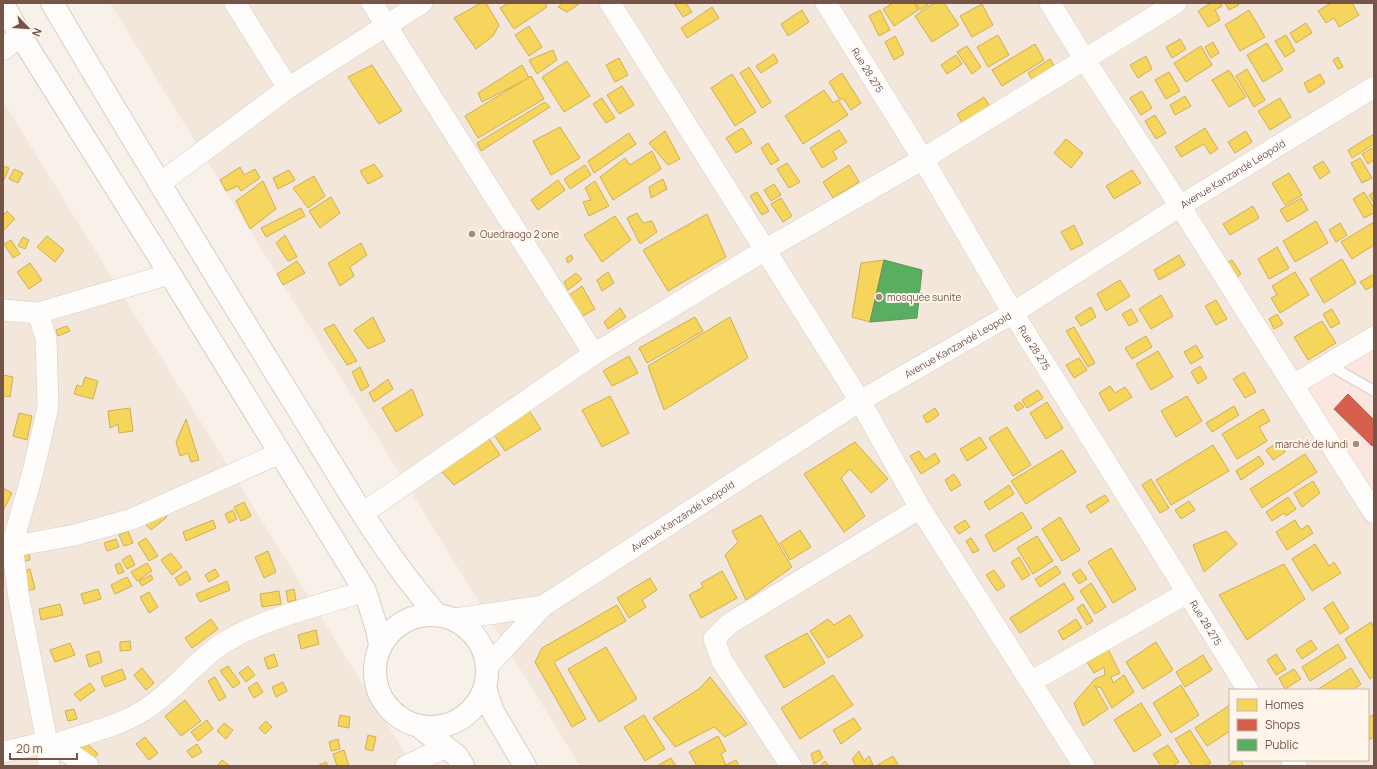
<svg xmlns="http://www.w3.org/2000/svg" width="1377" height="769" font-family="Manrope,sans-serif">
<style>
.residential{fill:#f3e6da;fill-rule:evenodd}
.commercial{fill:#fbe7e0}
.homes{fill:#f6d55c;stroke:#d0ae56}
.shops{fill:#d6604d;stroke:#ba5c4c}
.public{fill:#5aae61;stroke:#63935a}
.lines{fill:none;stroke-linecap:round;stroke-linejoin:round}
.lane-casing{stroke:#d6ccc6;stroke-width:12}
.street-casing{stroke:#d6ccc6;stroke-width:22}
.secondary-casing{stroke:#d7ccc6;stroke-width:24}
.lane{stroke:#fefdfc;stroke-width:10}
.street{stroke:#fefdfc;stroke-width:21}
.secondary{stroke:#fefdfc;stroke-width:22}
.poi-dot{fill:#a48b81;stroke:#fff5eb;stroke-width:1.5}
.labels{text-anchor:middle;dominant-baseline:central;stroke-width:4;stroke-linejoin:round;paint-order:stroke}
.street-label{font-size:10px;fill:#775448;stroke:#fff5eb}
.poi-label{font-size:10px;fill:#775448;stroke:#fff5eb;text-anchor:start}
</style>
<rect width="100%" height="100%" fill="#f7f1ea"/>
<!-- residential -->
<g class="residential">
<path d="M110 3H1374V766H580ZM1230 690H1368V760H1230Z"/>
<path d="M3 101 413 766H3Z"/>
</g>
<!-- commercial -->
<path class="commercial" d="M1374 342V502L1302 386Z"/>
<!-- homes -->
<g class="homes">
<path d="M481 3H486L499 25 493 36 476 49 454 18Z"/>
<path d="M509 3H545L547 7 514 29 500 8Z"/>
<path d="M563 3H578L579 4 567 12 558 7Z"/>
<path d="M674 3H686L692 12 683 17Z"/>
<path d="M893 3H914L918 10 894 26 883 9Z"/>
<path d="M915 3H926L928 5 920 10Z"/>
<path d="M934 3H944L959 25 932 42 915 16Z"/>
<path d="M1211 3H1220L1222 6 1215 10 1220 20 1208 27 1198 11Z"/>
<path d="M1225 3H1238L1239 5 1229 10Z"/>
<path d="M1331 3H1352L1359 15 1339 27 1334 18 1326 23 1318 11Z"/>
<path d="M982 4 993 25 972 37 960 16Z"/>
<path d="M712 7 719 18 687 38 681 28Z"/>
<path d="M802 10 809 22 788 36 781 24Z"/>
<path d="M880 10 890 30 879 36 869 16Z"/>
<path d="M1249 10 1265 37 1240 51 1225 25Z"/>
<path d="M1306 23 1312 33 1296 43 1290 33Z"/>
<path d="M529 26 542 47 529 56 515 35Z"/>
<path d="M998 35 1009 55 988 67 977 47Z"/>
<path d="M1286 35 1295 51 1285 57 1275 41Z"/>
<path d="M895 36 904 54 894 60 885 42Z"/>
<path d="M1180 39 1186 49 1172 58 1166 47Z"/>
<path d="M1213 42 1219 53 1211 58 1205 47Z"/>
<path d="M1267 43 1283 70 1263 82 1247 55Z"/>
<path d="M1035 44 1044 60 1002 86 992 70Z"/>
<path d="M967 46 981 67 972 74 957 52Z"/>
<path d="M1201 46 1212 65 1186 82 1174 63Z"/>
<path d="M553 50 557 60 537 74 529 60Z"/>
<path d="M774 54 778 62 761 73 756 66Z"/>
<path d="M956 55 962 64 947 74 941 65Z"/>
<path d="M1146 56 1152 69 1138 78 1130 65Z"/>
<path d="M1338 57 1343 67 1338 69 1333 60Z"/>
<path d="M619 58 628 75 615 82 606 65Z"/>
<path d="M1050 59 1056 69 1034 83 1028 73Z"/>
<path d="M567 61 590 96 564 112 542 77Z"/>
<path d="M372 65 402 111 379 124 348 77Z"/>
<path d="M522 65 529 78 482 102 478 93Z"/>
<path d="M749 67 771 102 762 108 740 73Z"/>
<path d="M1247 69 1265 100 1254 107 1236 76Z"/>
<path d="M1229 70 1246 97 1229 107 1212 80Z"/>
<path d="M1169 72 1180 91 1166 99 1155 80Z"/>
<path d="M842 73 861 103 851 110 843 98 840 100 829 82Z"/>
<path d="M732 74 756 112 735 126 711 88Z"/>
<path d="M1320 74 1325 83 1309 93 1304 83Z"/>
<path d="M531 76 544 99 478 138 465 116Z"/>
<path d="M622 86 634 105 619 114 607 95Z"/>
<path d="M824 90 833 103 838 100 848 115 803 144 785 116Z"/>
<path d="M1142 91 1152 108 1141 115 1130 98Z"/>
<path d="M1185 96 1191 106 1175 115 1170 105Z"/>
<path d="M984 97 991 108 964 126 957 114Z"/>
<path d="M602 98 615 118 606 123 593 104Z"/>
<path d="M1280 98 1291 117 1270 130 1258 111Z"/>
<path d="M545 102 550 107 481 151 477 143Z"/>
<path d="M1155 115 1166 133 1156 139 1145 121Z"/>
<path d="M560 127 580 158 551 175 533 141Z"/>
<path d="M742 128 752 143 736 153 726 138Z"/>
<path d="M1205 128 1218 149 1210 154 1204 144 1181 157 1175 147Z"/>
<path d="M839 130 847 142 833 151 837 159 822 168 810 148Z"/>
<path d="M665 131 680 159 668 165 649 143Z"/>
<path d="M1246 131 1252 142 1235 153 1228 142Z"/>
<path d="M629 133 636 144 594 173 588 161Z"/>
<path d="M1374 134V144L1352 158 1348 150Z"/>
<path d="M1066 139 1083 153 1071 168 1054 153Z"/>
<path d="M768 143 779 160 771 165 761 148Z"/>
<path d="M1374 147V160L1368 164 1362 154Z"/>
<path d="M652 151 661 169 613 200 600 177 625 158 630 165Z"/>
<path d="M1360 158 1372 178 1362 183 1351 163Z"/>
<path d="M1323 161 1330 172 1320 179 1313 167Z"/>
<path d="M787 163 800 182 789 188 777 169Z"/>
<path d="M374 164 383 176 368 184 360 171Z"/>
<path d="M585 165 591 175 570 189 564 179Z"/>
<path d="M849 165 859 182 833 198 823 182Z"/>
<path d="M3 166 9 168 4 180 3 179Z"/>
<path d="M240 167 244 175 255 169 260 178 241 191 238 186 226 191 220 180Z"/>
<path d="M14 169 23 173 18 183 9 179Z"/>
<path d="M289 170 295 180 278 189 273 178Z"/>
<path d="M1132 170 1141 183 1114 199 1106 186Z"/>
<path d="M1289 173 1302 195 1285 205 1272 183Z"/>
<path d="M314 176 325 196 308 208 293 188Z"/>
<path d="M663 179 667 189 651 198 649 187Z"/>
<path d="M558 180 565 190 538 210 531 200Z"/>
<path d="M263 181 276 209 250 229 236 201Z"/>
<path d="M595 181 609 206 589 216 583 202 591 200 585 188Z"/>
<path d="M774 184 781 195 771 201 764 190Z"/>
<path d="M757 192 769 211 762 215 750 196Z"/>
<path d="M1364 192 1374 208V213L1364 218 1353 199Z"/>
<path d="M1374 192V203L1369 195Z"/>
<path d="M331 197 340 213 320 228 309 211Z"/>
<path d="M781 198 792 216 783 222 771 204Z"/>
<path d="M1301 198 1308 210 1287 222 1280 210Z"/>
<path d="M1253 206 1259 218 1230 235 1223 224Z"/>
<path d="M301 208 305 216 266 237 261 228Z"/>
<path d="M7 211 15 219 3 231V216Z"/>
<path d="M637 213 643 223 652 221 657 232 640 244 627 218Z"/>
<path d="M707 214 726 257 668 291 643 250Z"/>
<path d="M615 216 631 240 602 262 584 235Z"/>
<path d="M1316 221 1328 243 1295 262 1283 241Z"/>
<path d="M1374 222V245L1352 259 1341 242Z"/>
<path d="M1340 223 1347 235 1336 242 1329 230Z"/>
<path d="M1074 225 1083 244 1071 250 1061 232Z"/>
<path d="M285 235 297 257 288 261 276 243Z"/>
<path d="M47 236 64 250 55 262 37 247Z"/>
<path d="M23 237 29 240 25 249 18 246Z"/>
<path d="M11 240 20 254 13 258 4 244Z"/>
<path d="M361 243 367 255 350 267 354 276 340 286 328 263Z"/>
<path d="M1277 247 1289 268 1269 279 1258 259Z"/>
<path d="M571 255 573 259 568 263 566 258Z"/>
<path d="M1179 255 1185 265 1159 280 1154 270Z"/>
<path d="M1342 259 1356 283 1324 303 1310 279Z"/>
<path d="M884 260 870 322 852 317 861 263Z"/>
<path d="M1232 260 1241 274 1234 279 1225 264Z"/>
<path d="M297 261 305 273 283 285 277 274Z"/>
<path d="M30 263 42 280 29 289 17 272Z"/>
<path d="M608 272 614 283 602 291 597 280Z"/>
<path d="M1295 272 1309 295 1280 313 1271 298 1277 295 1272 286Z"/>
<path d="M576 273 582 279 568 290 564 282Z"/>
<path d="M1374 274V285L1366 290 1360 282Z"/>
<path d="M1120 280 1130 296 1106 311 1097 294Z"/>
<path d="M582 286 595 309 581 317 568 296Z"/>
<path d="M1161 295 1173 316 1151 329 1139 309Z"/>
<path d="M1216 300 1227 319 1216 325 1205 306Z"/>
<path d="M1091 307 1096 317 1081 326 1075 317Z"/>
<path d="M620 308 626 317 608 329 604 322Z"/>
<path d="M1131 309 1138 321 1129 326 1122 314Z"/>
<path d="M1332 309 1340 323 1331 328 1323 314Z"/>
<path d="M1277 314 1283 324 1274 329 1269 319Z"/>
<path d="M373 317 385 341 368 349 354 330Z"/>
<path d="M695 317 703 331 647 363 639 348Z"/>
<path d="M730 317 748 358 664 410 648 366Z"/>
<path d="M1322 321 1336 343 1308 360 1294 337Z"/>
<path d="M334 324 357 361 347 365 324 329Z"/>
<path d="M67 326 70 331 58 336 56 330Z"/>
<path d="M1074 327 1095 363 1088 367 1066 331Z"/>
<path d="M1146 336 1152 347 1132 359 1125 348Z"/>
<path d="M1196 345 1203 357 1191 364 1184 352Z"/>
<path d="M1158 351 1173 377 1151 390 1136 364Z"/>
<path d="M629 356 638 373 612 386 603 371Z"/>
<path d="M1079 358 1087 370 1074 378 1066 365Z"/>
<path d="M1200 366 1207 378 1198 384 1191 372Z"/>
<path d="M360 367 369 386 361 391 352 372Z"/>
<path d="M1244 372 1256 392 1245 398 1233 379Z"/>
<path d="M3 375 13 377 10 397 3 396Z"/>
<path d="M85 377 98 381 93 399 74 394 77 385 82 387Z"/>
<path d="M388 379 393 389 374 402 369 393Z"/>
<path d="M1110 386 1115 393 1125 387 1132 397 1109 411 1099 393Z"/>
<path d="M412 389 423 415 396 432 382 408Z"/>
<path d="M1038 390 1043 398 1027 408 1022 400Z"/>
<path d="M610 396 629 433 602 447 582 410Z"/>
<path d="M1187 396 1202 421 1176 437 1161 411Z"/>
<path d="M1020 402 1024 407 1017 411 1014 406Z"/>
<path d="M1047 402 1063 428 1046 439 1030 413Z"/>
<path d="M1234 406 1239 415 1212 432 1206 423Z"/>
<path d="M130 408 133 431 119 433 118 424 110 428 108 411Z"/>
<path d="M935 408 939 415 927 423 923 416Z"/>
<path d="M528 409 541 429 505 451 493 433Z"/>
<path d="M1263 409 1270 421 1259 427 1267 441 1237 459 1222 434Z"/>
<path d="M19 413 32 416 27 440 13 436Z"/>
<path d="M186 419 199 460 191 462 188 453 180 456 176 442Z"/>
<path d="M1007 427 1031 465 1013 476 989 438Z"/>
<path d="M488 437 500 455 454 485 439 469Z"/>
<path d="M980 437 987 448 967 461 960 449Z"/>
<path d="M855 442 888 479 871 493 850 469 841 478 865 516 844 532 804 474Z"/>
<path d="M1279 442 1285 452 1273 460 1266 450Z"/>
<path d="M1213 445 1229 471 1171 505 1156 480Z"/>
<path d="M1062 450 1076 472 1026 504 1011 481Z"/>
<path d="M919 451 925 460 935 453 940 462 921 474 910 456Z"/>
<path d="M1305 454 1317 472 1262 508 1250 489Z"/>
<path d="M1259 456 1264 464 1241 480 1236 471Z"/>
<path d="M954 474 961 485 951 491 945 480Z"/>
<path d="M1151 479 1169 508 1160 513 1142 485Z"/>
<path d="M1313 481 1320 493 1302 507 1294 493Z"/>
<path d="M1009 485 1014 494 989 510 984 502Z"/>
<path d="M3 488 12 493 3 511Z"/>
<path d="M1105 495 1109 501 1091 513 1086 506Z"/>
<path d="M1288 497 1296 509 1286 516 1284 513 1272 521 1266 512Z"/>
<path d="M1189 501 1195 510 1181 519 1175 510Z"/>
<path d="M244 502 251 516 241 521 234 507Z"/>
<path d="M233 510 237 519 229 523 225 514Z"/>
<path d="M161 511 167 517 151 530 146 525Z"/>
<path d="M1022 512 1032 528 994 552 985 535Z"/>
<path d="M761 515 792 567 746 600 725 555 738 542 732 531Z"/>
<path d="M1060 517 1080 550 1062 561 1042 529Z"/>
<path d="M213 520 216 528 186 541 183 532Z"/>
<path d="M965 520 970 527 959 534 954 527Z"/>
<path d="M1295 520 1301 530 1308 525 1313 533 1287 550 1276 532Z"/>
<path d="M800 530 811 547 790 560 780 543Z"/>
<path d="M128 531 133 543 124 546 119 535Z"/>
<path d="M1226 531 1237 544 1204 572 1193 545Z"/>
<path d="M1037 536 1053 561 1033 574 1017 548Z"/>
<path d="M146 538 158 556 149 561 138 543Z"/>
<path d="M971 538 979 550 973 553 966 541Z"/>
<path d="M116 539 119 547 107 551 104 543Z"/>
<path d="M1315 544 1329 566 1334 562 1341 573 1312 591 1292 559Z"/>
<path d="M1111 548 1136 589 1113 603 1088 562Z"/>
<path d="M268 551 276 572 264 578 255 557Z"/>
<path d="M171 553 182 567 172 575 161 560Z"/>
<path d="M29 554 30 560 21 562 20 555Z"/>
<path d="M130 555 135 565 127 569 122 560Z"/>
<path d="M1019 557 1030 575 1022 580 1011 562Z"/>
<path d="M120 563 124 572 118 574 115 565Z"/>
<path d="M147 563 152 571 137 581 131 572Z"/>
<path d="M1284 564 1305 599 1247 640 1219 595Z"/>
<path d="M1056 566 1061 573 1040 587 1035 579Z"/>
<path d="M30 569 35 589 26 591 20 572Z"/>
<path d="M215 569 219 576 209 582 205 575Z"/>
<path d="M1080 569 1087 579 1079 584 1072 574Z"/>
<path d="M994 570 1005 586 997 591 986 575Z"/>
<path d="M186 571 191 579 180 586 175 578Z"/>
<path d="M722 571 737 598 701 618 689 595 703 587 701 583Z"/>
<path d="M151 575 153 579 142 586 139 581Z"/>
<path d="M127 577 132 586 115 594 111 585Z"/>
<path d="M650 578 657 590 642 600 646 607 629 618 617 598Z"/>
<path d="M227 581 230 590 200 602 196 594Z"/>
<path d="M1064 583 1074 599 1020 633 1010 618Z"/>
<path d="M1091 583 1106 607 1095 614 1080 591Z"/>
<path d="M98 589 101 599 84 604 81 594Z"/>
<path d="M294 589 296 600 288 602 286 591Z"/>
<path d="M279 591 281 604 262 607 260 594Z"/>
<path d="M149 592 158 607 149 613 140 597Z"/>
<path d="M1333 602 1349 628 1340 634 1324 608Z"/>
<path d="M60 604 63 615 41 620 39 609Z"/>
<path d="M1083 604 1093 621 1087 625 1077 608Z"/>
<path d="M617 605 626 621 554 662 586 719 572 727 535 662 542 648Z"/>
<path d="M850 615 863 636 828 658 810 631 828 619 834 625Z"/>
<path d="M211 619 218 629 192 648 185 638Z"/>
<path d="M1076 619 1082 628 1063 640 1058 631Z"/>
<path d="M1371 622 1374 627V676L1370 679 1345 639Z"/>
<path d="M316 630 319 644 301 649 298 635Z"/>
<path d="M807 633 825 663 784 688 765 656Z"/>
<path d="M1311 640 1317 649 1302 659 1296 650Z"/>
<path d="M130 641 131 650 120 651V642Z"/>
<path d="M1156 642 1173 670 1143 689 1126 662Z"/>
<path d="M70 643 75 655 55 662 50 650Z"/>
<path d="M1338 644 1346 658 1310 681 1302 667Z"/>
<path d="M606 647 637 699 599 722 568 669Z"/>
<path d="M1108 649 1120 673 1111 677 1113 683 1124 675 1134 692 1112 708 1101 688 1095 686 1108 709 1083 726 1074 703 1095 679 1105 675 1104 667 1094 673 1087 662Z"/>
<path d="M99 651 102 662 89 667 86 655Z"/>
<path d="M274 654 278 666 268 669 264 658Z"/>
<path d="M1276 654 1286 669 1276 675 1267 660Z"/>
<path d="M1203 655 1212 670 1185 687 1176 672Z"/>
<path d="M228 666 240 683 233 688 220 671Z"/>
<path d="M248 666 255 675 246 682 239 673Z"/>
<path d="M142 668 154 683 146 690 134 675Z"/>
<path d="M1351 668 1361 684 1352 690H1317Z"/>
<path d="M122 669 126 679 105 687 101 677Z"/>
<path d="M1294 669 1301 679 1285 689 1279 678Z"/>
<path d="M833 675 853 705 800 739 781 708Z"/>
<path d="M215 677 226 697 219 701 208 681Z"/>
<path d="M710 677 747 724 725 737 714 727 675 747 653 718 699 689Z"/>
<path d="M257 682 263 692 254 698 248 688Z"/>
<path d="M283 682 287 691 276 697 272 687Z"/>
<path d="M90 683 95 690 80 701 74 694Z"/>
<path d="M1181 685 1199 715 1171 733 1153 703Z"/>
<path d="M185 700 201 721 181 736 165 716Z"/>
<path d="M1141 703 1161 735 1134 752 1114 720Z"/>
<path d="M1230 705V731L1207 746 1195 728Z"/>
<path d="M74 709 77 719 68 721 65 711Z"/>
<path d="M1374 714V737L1369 740 1368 718Z"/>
<path d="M340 715 350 717 349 728 338 726Z"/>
<path d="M644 715 665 749 645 761 624 727Z"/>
<path d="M854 718 861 729 841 744 833 730Z"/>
<path d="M207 720 213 729 198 741 191 732Z"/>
<path d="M266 721 272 727 265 734 259 728Z"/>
<path d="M224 723 233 730 226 739 217 731Z"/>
<path d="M1190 730 1211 763 1205 766H1192L1175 739Z"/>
<path d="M368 735 376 737 373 751 365 749Z"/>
<path d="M718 736 726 751 721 754 726 765 736 760 739 766H697L689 752Z"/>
<path d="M145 737 158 753 149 760 136 744Z"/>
<path d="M82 739 98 754 89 764 73 749Z"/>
<path d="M338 739 340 749 331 751 329 742Z"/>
<path d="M197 744 202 752 192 758 187 751Z"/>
<path d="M1168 745 1179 762 1173 766H1161L1153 754Z"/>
<path d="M344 750 349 766H337L333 754Z"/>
<path d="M819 750 823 758 814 764 811 754Z"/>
<path d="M859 751 864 761 869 756 873 765 856 766 852 759Z"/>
<path d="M893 756 899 766H876Z"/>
<path d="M671 758 676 766H657Z"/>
<path d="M222 760 230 766H217Z"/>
<path d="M1237 760H1240L1244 766H1227Z"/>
<path d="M825 761 829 766H820Z"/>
<path d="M326 762 328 766H317Z"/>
</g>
<!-- shops -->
<path class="shops" d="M1348 394 1374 420V444L1372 446 1334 409Z"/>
<!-- public -->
<path class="public" d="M884 260 922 270 917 318 870 322Z"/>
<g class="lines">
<defs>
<path id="lane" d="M1329 365 1374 391"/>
<g id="street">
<path d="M235 3 288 88"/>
<path d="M372 3 594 354"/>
<path d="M610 3 860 401 920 508 1084 766"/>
<path id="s1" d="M826 3 923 159 1013 313 1248 690"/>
<path d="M1050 3 1085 60 1180 206 1374 513"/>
<path d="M3 50 20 35"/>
<path d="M159 184 288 88 422 3"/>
<path d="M3 310 38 313 46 338 48 407 33 472 12 545 19 599 47 742 49 766"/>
<path d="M38 313 170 274"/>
<path d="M1293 385 1374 337"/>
<path d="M363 513 594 354 765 250 923 159 1176 3"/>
<path d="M3 548 75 535 132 519 280 453"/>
<path d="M455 619 543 606"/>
<path id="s2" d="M487 667 543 606 860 401 1013 313 1180 206 1374 87"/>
<path d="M1032 681 1187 593"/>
<path d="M56 744 88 766"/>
<path d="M3 752 47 742 56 744C86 733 122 726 149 707 177 688 196 660 225 642 266 617 319 606 365 591"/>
<path d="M1292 760 1296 766"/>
<path d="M406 766 446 747"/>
<path d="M791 766 722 661 714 639 729 624 920 508"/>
</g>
<g id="secondary">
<path d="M52 3C128 132 206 260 285 388 333 464 377 546 436 614"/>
<path d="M3 4 20 35 170 274 365 591 377 629 380 645"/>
<circle cx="431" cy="671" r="56"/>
<path d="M485 687 492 710 525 766"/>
<path d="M420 727 457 756 463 766"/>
</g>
</defs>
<!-- lane casing -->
<use href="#lane" class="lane-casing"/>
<!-- street casing -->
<use href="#street" class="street-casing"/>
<!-- secondary casing -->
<use href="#secondary" class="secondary-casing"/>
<!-- lane -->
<use href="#lane" class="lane"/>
<!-- street -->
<use href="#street" class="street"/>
<!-- secondary -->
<use href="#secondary" class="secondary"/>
</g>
<!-- markers -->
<g class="poi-dot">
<circle cx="472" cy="234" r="4"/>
<circle cx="879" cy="297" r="4"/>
<circle cx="1356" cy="444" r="4"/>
</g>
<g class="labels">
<!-- street labels -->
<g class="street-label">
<text stroke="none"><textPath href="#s1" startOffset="79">Rue 28.275</textPath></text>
<text stroke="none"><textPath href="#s2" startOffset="897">Avenue Kanzandé Leopold</textPath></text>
<text stroke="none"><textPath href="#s2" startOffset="573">Avenue Kanzandé Leopold</textPath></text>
<text stroke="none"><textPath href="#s1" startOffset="403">Rue 28.275</textPath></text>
<text stroke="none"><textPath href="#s2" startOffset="249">Avenue Kanzandé Leopold</textPath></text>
<text stroke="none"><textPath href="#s1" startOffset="727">Rue 28.275</textPath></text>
</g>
<!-- poi labels -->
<g class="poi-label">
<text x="480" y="234">Ouedraogo 2 one</text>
<text x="887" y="297">mosquée sunite</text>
<text x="1348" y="444" text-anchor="end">marché de lundi</text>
</g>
</g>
<!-- border -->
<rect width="1377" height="769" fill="none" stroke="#775448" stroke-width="8"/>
<!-- legend -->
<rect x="1229" y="689" width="140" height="72" fill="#fff5eb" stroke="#c9b5aa"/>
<rect x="1237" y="699" width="20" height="12" fill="#f6d55c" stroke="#c9b5aa"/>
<text x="1265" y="709" font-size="12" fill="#775448">Homes</text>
<rect x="1237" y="719" width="20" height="12" fill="#d6604d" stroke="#c9b5aa"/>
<text x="1265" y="729" font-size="12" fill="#775448">Shops</text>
<rect x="1237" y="739" width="20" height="12" fill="#5aae61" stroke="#c9b5aa"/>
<text x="1265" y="749" font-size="12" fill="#775448">Public</text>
<!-- north arrow -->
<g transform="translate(28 28) rotate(115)" stroke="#fff5eb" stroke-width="3" paint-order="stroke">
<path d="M0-3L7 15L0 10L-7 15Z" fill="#775448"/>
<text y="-6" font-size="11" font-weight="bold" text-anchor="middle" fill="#775448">N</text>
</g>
<!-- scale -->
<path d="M10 753v6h67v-6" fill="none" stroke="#775448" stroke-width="2"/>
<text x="16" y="753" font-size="12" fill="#775448" stroke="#fff5eb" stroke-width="3" paint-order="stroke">20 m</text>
</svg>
